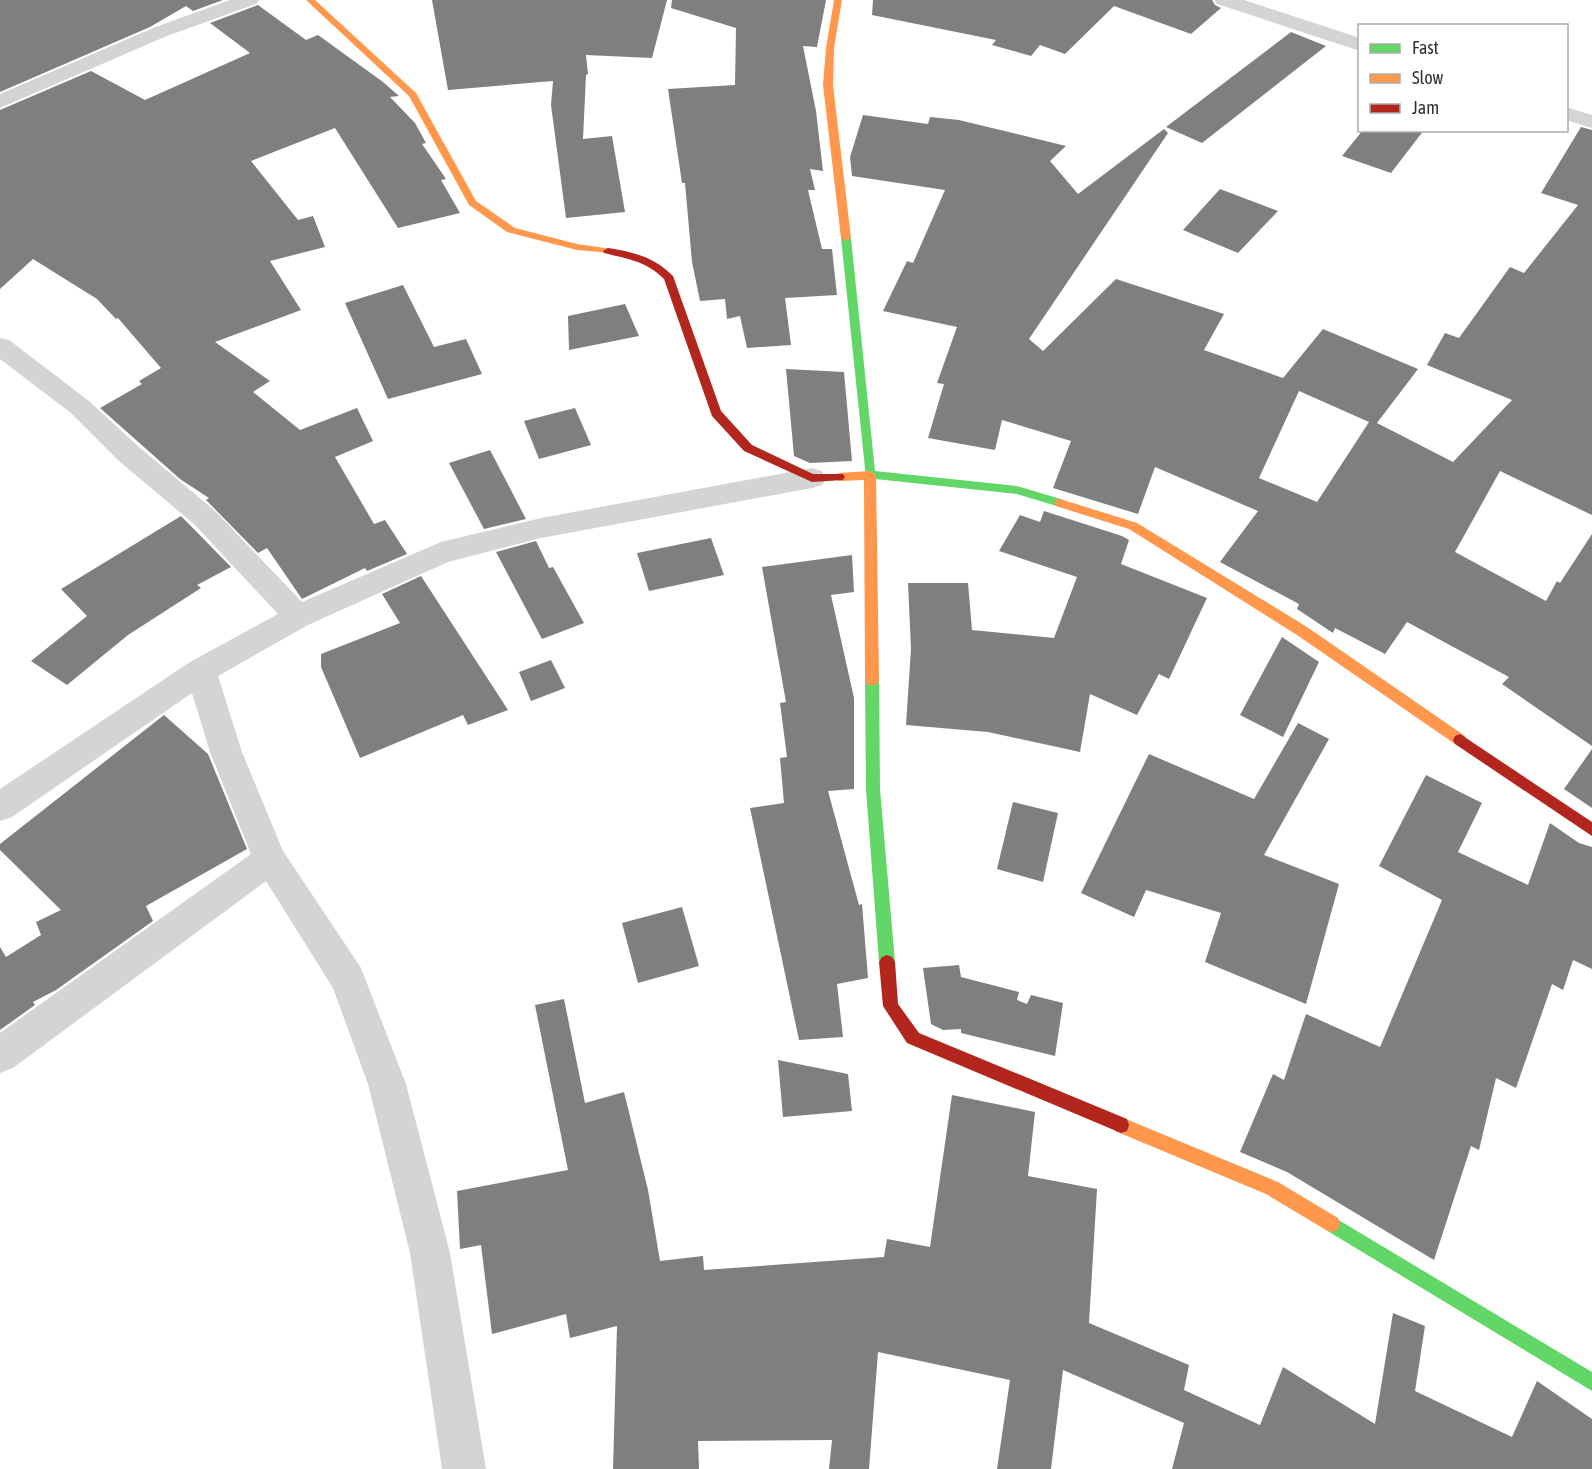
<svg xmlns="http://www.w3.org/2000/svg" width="1592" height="1469" font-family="'Asap Condensed',sans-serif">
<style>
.building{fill:#7f7f7f;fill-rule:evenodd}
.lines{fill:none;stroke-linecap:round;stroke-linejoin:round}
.street{fill:#d4d4d4;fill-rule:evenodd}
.fast{fill:#63d668;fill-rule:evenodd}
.slow{fill:#ff974d;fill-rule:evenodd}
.jam{fill:#b3261e;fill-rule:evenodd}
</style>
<rect width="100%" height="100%" fill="#fff"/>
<!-- building -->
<g class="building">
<path d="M0 0H223L193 11 186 6 150 27 0 92Z"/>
<path d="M432 0H667L652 58 586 55 588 74 586 75 583 139 612 136 625 212 566 218 551 105 553 81 448 90Z"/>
<path d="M672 0H826L817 47 803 46 816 111 823 171 810 169 815 190H808L822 249H832L837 295 785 298 791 345 747 348 740 316 727 319 725 299 700 301 692 262 685 183H682L668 89 735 85 736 28 671 8Z"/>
<path d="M873 0H1212L1215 5 1221 8 1191 34 1114 6 1065 54 1040 45 1031 56 992 45 996 40 872 15Z"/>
<path d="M258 5 306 40 318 35 383 82 399 96 390 97 415 123 426 143 422 144 444 176 446 179 441 180 460 213 398 228 335 128 251 161 298 220 313 216 325 247 270 261 301 310 215 342 270 381 253 392 300 430 357 408 373 441 335 457 374 524 385 520 407 554 367 571 365 568 302 599 267 548 258 553 206 500 209 498 180 479 100 408 142 384 139 381 161 368 118 318 116 319 97 299 33 259 0 289V110L91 71 145 100 250 53 210 23Z"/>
<path d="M1291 32 1326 46 1202 143 1166 127Z"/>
<path d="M863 115 928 124 930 117 959 120 1066 146 1050 161 1078 194 1164 129 1168 133 1029 339 1043 351 1116 279 1224 314 1204 350 1283 378 1323 329 1418 369 1377 423 1453 462 1512 400 1427 365 1445 333 1459 338 1510 267 1524 273 1578 205 1541 193 1581 127 1592 130V515L1500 471 1455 552 1546 601 1557 581 1560 583 1592 534V746L1502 684 1509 677 1407 622 1385 654 1335 628 1333 633 1297 609 1299 604 1220 562 1258 511 1155 467 1138 514 1053 488 1071 441 1002 420 995 450 928 438 944 384 937 383 957 327 883 311 907 261 913 263 945 190 852 176 850 157ZM1299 391 1369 422 1317 502 1259 478Z"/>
<path d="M1363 130H1424L1391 173 1342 156Z"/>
<path d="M1220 189 1278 211 1238 253 1183 230Z"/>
<path d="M403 285 434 347 466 339 482 374 388 399 345 303Z"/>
<path d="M625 304 639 336 569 350 568 316Z"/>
<path d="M786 369 844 372 852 461 810 463 794 456Z"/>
<path d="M575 408 591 445 539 459 524 421Z"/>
<path d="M490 450 526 519 484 529 449 463Z"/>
<path d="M1044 511 1122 536 1129 540 1121 564 1207 598 1169 679 1159 674 1137 715 1090 694 1080 752 988 732 906 725 911 649 908 583H968L972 630 1054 638 1077 577 999 551 1020 515 1040 522Z"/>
<path d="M181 516 231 567 197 585 201 588 128 635 67 685 31 661 87 616 61 589Z"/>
<path d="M711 538 724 575 649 591 637 553Z"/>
<path d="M536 541 549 568 553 567 584 623 542 639 496 552Z"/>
<path d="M852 555 854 592 831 595 854 698V789L828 791 859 905 862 904 868 978 837 984 843 1037 799 1040 750 808 784 803 780 758 787 757 780 703 786 702 762 567Z"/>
<path d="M421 576 508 710 468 725 463 715 360 758 321 667V654L400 623 382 594Z"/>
<path d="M1282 637 1319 662 1283 737 1240 715Z"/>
<path d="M551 660 565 688 531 701 519 672Z"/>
<path d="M164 715 208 754 247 849 146 906 153 921 56 990 33 1002 35 1005 0 1030V947L6 957 41 935 36 922 61 910 0 850V844Z"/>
<path d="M1298 723 1329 739 1264 855 1339 884 1306 1004 1205 962 1221 913 1146 890 1134 917 1081 893 1149 754 1254 799Z"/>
<path d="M1592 749V808L1564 789Z"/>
<path d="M1426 775 1482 803 1458 852 1528 885 1550 823 1579 843 1592 847V969L1573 960 1563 990 1552 984 1516 1088 1496 1078 1479 1150 1471 1146 1434 1260 1287 1172 1240 1152 1273 1074 1284 1080 1306 1014 1380 1047 1442 900 1379 866Z"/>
<path d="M1013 802 1058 813 1043 882 997 869Z"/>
<path d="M682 907 699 966 638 983 622 923Z"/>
<path d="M959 965 961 977 1019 992 1017 1000 1027 1004 1031 995 1063 1003 1055 1056 961 1033V1029L943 1030 931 1024 923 968Z"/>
<path d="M564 999 585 1103 624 1092 648 1190 660 1261 703 1256 704 1270 884 1257 887 1239 930 1247 952 1095 1035 1112 1028 1176 1097 1189 1089 1323 1189 1365 1184 1390 1260 1425 1283 1367 1375 1424 1393 1313 1425 1326 1415 1391 1512 1437 1537 1381 1592 1419V1469H1172L1184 1423 1063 1370 1051 1469H997L1010 1380 878 1352 869 1469H829L832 1440 698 1441 699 1469H613L617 1326 570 1338 566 1314 492 1334 481 1245 460 1249 457 1191 568 1170 535 1005Z"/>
<path d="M778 1060 848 1074 852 1111 783 1117Z"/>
</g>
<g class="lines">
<!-- street -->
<g class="street">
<path d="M230 0H259L256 4 167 36 0 108V94L153 28Z"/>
<path d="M1214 0H1244L1360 38V51L1217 4Z"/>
<path d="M1566 107 1592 115V128L1566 120Z"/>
<path d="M0 338 9 340 89 401 139 447 215 511 302 602 441 542 541 518 812 468 822 471 826 478 822 485 812 488 541 538 448 562 308 625 218 676 242 752 283 851 361 968 406 1084 450 1253 486 1469H442L410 1253 368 1084 333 988 266 881 13 1068 0 1073V1033L251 854 210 752 192 693 12 817 0 821V789L190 662 278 614 195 525 119 461 71 413 0 359Z"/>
</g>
<!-- fast -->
<g class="fast">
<path d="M846 235 851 238 875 471 1017 486 1064 500 1066 503 1064 506 1060 507 1017 494 866 478 841 238Z"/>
<path d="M872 676 877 677 879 681 880 789 895 962 892 967 887 969 882 967 879 962 866 789 865 681 867 677Z"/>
<path d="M1332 1216 1592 1372V1391L1326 1230 1324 1224 1326 1218Z"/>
</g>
<!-- slow -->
<g class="slow">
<path d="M306 0H315L416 93 476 201 515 228 577 244 612 249V253L577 250 507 232 469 205 409 96Z"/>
<path d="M834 0H842L834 48 833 85 851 238 846 241 841 238 823 85 826 48Z"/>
<path d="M870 471 876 475 879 681 877 685H867L865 681 864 480 839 481 833 477 839 473Z"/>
<path d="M1060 499 1137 523 1307 627 1465 736 1467 740 1465 744H1455L1297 635 1129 529 1056 506 1054 503 1056 500Z"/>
<path d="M1121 1117 1278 1182 1338 1218 1340 1224 1338 1230 1332 1232 1326 1230 1266 1194 1115 1131 1113 1125 1115 1119Z"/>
</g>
<!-- jam -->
<g class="jam">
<path d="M608 248C634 252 654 257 673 276L721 411 752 445 813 474H843L845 477 843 480 812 482 744 451 712 416 664 279C646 261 628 259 604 253L603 251Z"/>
<path d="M1460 734 1592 822V836L1455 744 1453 740 1455 736Z"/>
<path d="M887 955 892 957 895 962 898 1004 919 1033 1127 1119 1129 1125 1127 1131 1121 1133 907 1043 883 1006 879 962 882 957Z"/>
</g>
</g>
<!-- legend -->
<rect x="1358" y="24" width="210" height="108" fill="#ffffff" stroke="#acacac" stroke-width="1.5"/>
<rect x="1370" y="44" width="30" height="9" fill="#63d668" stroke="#acacac" stroke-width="1.5"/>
<text x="1412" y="54" font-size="18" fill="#303030">Fast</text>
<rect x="1370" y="74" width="30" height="9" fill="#ff974d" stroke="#acacac" stroke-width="1.5"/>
<text x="1412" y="84" font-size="18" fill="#303030">Slow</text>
<rect x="1370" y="104" width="30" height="9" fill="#b3261e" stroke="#acacac" stroke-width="1.5"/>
<text x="1412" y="114" font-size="18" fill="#303030">Jam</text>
</svg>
